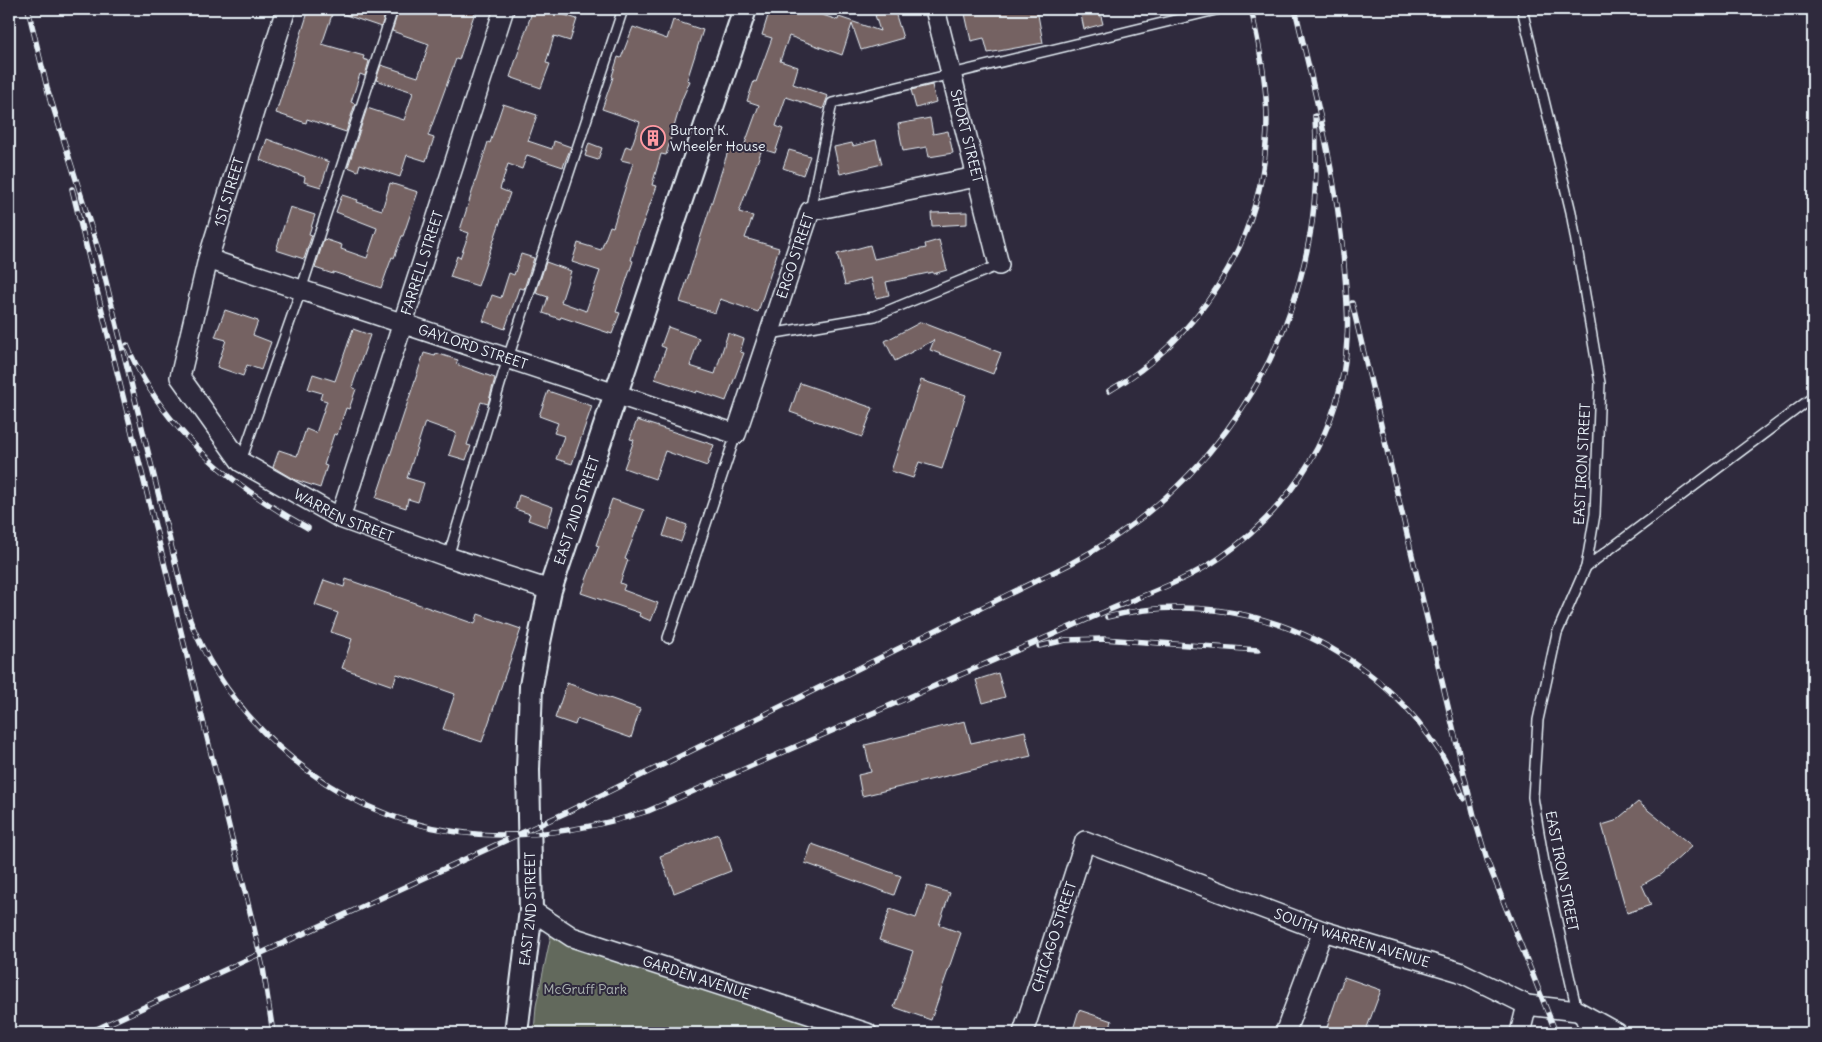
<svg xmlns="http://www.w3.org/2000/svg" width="1822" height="1042" font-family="Delius,sans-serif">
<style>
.green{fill:#62695c;stroke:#a5adaa}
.building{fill:#756262;stroke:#e8f1f8}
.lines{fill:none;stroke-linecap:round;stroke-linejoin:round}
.service-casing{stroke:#e8f1f8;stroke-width:12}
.minor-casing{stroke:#e8f1f8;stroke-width:22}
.tertiary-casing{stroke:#e8f1f8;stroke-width:26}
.service{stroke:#2f2a3d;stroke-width:9}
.minor{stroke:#2f2a3d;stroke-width:19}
.tertiary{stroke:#2f2a3d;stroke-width:22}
.rail-casing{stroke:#e8f1f8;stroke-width:5.5}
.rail{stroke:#2f2a3d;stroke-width:4;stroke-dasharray:11;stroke-linecap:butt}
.labels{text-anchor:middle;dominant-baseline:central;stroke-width:4;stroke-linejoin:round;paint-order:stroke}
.poi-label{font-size:14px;fill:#e8f1f8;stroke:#2f2a3d;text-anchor:start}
.street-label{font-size:14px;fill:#e8f1f8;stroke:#2f2a3d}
.park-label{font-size:14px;fill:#acb4b2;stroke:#2f2a3d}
</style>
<rect width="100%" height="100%" fill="#2f2a3d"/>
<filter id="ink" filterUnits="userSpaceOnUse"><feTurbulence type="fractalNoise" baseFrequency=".02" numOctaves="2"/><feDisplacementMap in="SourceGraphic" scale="10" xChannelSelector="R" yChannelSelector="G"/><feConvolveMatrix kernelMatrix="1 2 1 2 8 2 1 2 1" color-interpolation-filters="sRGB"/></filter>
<g filter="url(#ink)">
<!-- green -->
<path class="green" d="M552 930 864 1033H534L536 1006Z"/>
<!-- building -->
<g class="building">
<path d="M309 9H334L322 44 364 56 363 59 369 61 365 76 360 74 351 102 355 104 346 132 307 119 306 123 276 113Z"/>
<path d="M335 9H377L386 12 381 27 334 11Z"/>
<path d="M399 9H476L459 60 456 59 428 136 434 138 426 161 407 155 400 177 360 164 358 171 348 167 367 108 404 120 412 96 413 92 376 80 381 65 418 77 429 44 392 31Z"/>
<path d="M533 9H546L577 19 570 41 554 36 546 63 550 64 541 88 510 77Z"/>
<path d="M770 9H804L838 20 839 17 880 31 875 15 894 9 903 38 861 50 852 24 842 55 789 36 780 61 798 67 793 84 828 96 823 109 786 97 776 126 783 129 775 153 762 149 739 212 753 216 745 238 779 248 758 312 720 299 715 313 680 302 729 148 742 152 759 105 747 101 754 81 756 82 772 38 762 35Z"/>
<path d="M964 9H1037L1043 43 988 53 984 38 971 41Z"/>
<path d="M1087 9H1099L1103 24 1084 29 1080 10Z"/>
<path d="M673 20 703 30 687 80 690 81 682 99 666 155 661 154 652 185 657 186 638 236 631 260 633 261 616 312 620 313 612 334 561 317 560 319 543 313 548 297 536 293 546 262 571 271 561 302 586 311 600 271 572 262 578 243 601 250 610 226 613 227 633 163 621 160 626 146 631 148 640 122 602 109 613 77 612 76 618 57 621 58 633 27 667 39Z"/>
<path d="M932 85 936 102 916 108 911 90Z"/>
<path d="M503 104 537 115 528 141 552 149 554 141 571 147 563 167 527 155 522 169 508 164 500 189 510 193 478 286 450 277 457 256 460 258 469 233 460 230 488 142 490 143Z"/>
<path d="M930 118 933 134 948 131 953 153 929 157 927 147 903 151 898 124Z"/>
<path d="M267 139 329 162 321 187 304 182 305 177 260 160Z"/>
<path d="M876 140 882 164 840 174 834 147 852 143 853 146Z"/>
<path d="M589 143 602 148 598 160 585 156Z"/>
<path d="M789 150 810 156 803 175 783 168Z"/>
<path d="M390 183 418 192 403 236H402L394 258 392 257 381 288 333 272V274L315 268 324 239 342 245 341 249 367 258 377 228 336 212 342 195 358 200 357 202 382 210Z"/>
<path d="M290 207 315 215 309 234 312 235 304 259 276 250Z"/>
<path d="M967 212V224L932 226 931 213Z"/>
<path d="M939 240 947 270 933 274V272L886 282 889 295 876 298 871 278 845 285 837 254 870 245 874 259 926 248 925 244Z"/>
<path d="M521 254 534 258 524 289 519 288 505 329 483 321 492 295 501 298 509 273 514 275Z"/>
<path d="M225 310 258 321 253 335 271 342 261 370 247 365 243 376 217 367 226 340 215 337Z"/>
<path d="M921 322 1001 353 993 374 930 350 934 340 895 361 885 341Z"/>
<path d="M668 327 699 338 690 366 715 374 728 333 744 339 740 352 744 353 726 401 697 391 696 393 655 379 666 348 661 346Z"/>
<path d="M353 329 370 335 352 387 356 389 349 409 346 408 337 435 334 434 324 465 327 466 320 488 293 479 273 467 279 450 297 456 306 429 316 433 327 401 320 399 322 393 308 389 313 374 335 381Z"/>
<path d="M424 353 435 356 436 353 458 360 456 364 495 378 488 404 481 402 467 445 471 446 466 460 449 455 456 433 425 422 407 478 424 483 418 502 408 499 406 508 376 498Z"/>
<path d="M921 380 966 395 942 469 919 462 913 478 891 471Z"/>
<path d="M800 383 873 408 862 437 790 412Z"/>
<path d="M548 391 592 406 572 464 556 459 564 436 554 433 558 423 539 416Z"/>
<path d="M637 420 714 445 707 466 665 451 655 479 624 468 634 440 630 439Z"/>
<path d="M519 495 553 507 547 527 528 520 530 514 515 509Z"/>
<path d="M612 499 644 510 625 559 628 560 620 583 625 585 623 590 658 603 651 621 639 616 640 613 581 593 599 546 596 545Z"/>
<path d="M669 518 687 525 681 542 663 536Z"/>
<path d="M346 579 475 624 478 614 521 629 482 742 443 729 455 694 397 674 393 686 342 668 352 639 331 632 338 613 315 605 324 580 344 587Z"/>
<path d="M998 673 1005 697 983 703 976 680Z"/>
<path d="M567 683 640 709 631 738 577 719 575 725 555 718Z"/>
<path d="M965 721 971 743 1025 731 1031 756 862 796 858 775 871 772 865 745Z"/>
<path d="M1638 802 1692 846 1661 874 1642 885 1651 905 1627 913 1602 825 1615 821Z"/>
<path d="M718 834 731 871 674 893 660 856Z"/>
<path d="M812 844 901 876 894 895 805 863Z"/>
<path d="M927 886 950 893 939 925 961 933 931 1020 894 1007 913 951 879 940 890 909 916 918Z"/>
<path d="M1344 977 1381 990 1365 1033H1325Z"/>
<path d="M1079 1010 1112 1021 1108 1033H1072Z"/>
</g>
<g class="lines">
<defs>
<g id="service">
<path d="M1522 9 1571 212 1600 383 1595 514 1586 567 1557 633 1538 720 1533 797 1545 868 1577 1011 1586 1033"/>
<path d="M810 211 832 103 1220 9"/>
<path d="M770 334 875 316 999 265"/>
<path d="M241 461 301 290 393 9"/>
<path d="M448 557 508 358 623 9"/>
<path d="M1586 567 1813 397"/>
<path d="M668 638 736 434"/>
</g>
<g id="minor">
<path id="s1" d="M286 9 208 259 180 377 241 462 340 518 448 557 550 590"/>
<path id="s2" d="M935 9 999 265"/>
<path id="s3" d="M208 259 736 434 810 211 976 177"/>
<path id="s4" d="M340 518 504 9"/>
<path id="s5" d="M531 910 572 937 867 1033"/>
<path id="s6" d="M1023 1033 1085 841 1323 931 1460 972 1527 1005 1577 1011 1617 1033"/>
<path d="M1285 1033 1323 931"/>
<path d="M1520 1033 1527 1005"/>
</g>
<g id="tertiary">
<path id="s7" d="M516 1033 531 910 528 770 531 686 538 647 550 590 745 9"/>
</g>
</defs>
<!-- service casing -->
<use href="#service" class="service-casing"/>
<!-- minor casing -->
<use href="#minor" class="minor-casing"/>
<!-- tertiary casing -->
<use href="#tertiary" class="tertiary-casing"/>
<!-- service -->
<use href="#service" class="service"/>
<!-- minor -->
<use href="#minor" class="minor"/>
<!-- tertiary -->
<use href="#tertiary" class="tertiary"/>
<defs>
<g id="rail">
<path d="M28 9 51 104"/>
<path d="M50 97 98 249 188 614C207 667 238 709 279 747 387 845 514 853 648 811L1109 610C1146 594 1188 580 1221 557 1292 507 1343 428 1347 339 1349 314 1346 289 1344 264 1337 177 1315 93 1295 9"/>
<path d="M72 189 254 928 263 968 273 1033"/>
<path d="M1352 303 1475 820 1488 863 1556 1033"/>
<path d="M127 345C161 428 231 486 308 528"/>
<path d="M1109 391C1197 340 1258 246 1266 144 1270 99 1261 53 1251 9"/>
<path d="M1107 617C1254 580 1407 660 1464 799"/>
<path d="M1039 646 1066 640 1103 639 1258 650"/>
<path d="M88 1033 565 813 1068 565C1195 498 1283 382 1309 240 1317 200 1317 156 1315 116"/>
</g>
</defs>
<!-- rail casing -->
<use href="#rail" class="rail-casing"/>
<!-- rail -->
<use href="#rail" class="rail"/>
</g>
</g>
<!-- icons -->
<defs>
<symbol id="building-ring" viewBox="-11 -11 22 22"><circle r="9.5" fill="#2f2a3d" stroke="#ff9aa2" stroke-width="1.5"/><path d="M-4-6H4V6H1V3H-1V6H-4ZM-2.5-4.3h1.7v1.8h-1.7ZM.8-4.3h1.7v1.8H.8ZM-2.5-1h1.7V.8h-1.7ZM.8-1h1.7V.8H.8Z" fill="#ff9aa2"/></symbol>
</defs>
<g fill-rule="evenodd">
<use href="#building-ring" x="639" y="124" width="28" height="28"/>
</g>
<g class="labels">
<!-- poi labels -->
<g class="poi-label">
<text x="670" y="130">Burton K.<tspan x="670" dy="16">Wheeler House</tspan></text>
</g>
<!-- street labels -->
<g class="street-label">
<text stroke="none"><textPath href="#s2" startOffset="131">SHORT STREET</textPath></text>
<text transform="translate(229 192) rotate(-73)">1ST STREET</text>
<text stroke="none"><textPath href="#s3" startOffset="744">ERGO STREET</textPath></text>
<text stroke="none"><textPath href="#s4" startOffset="268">FARRELL STREET</textPath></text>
<text stroke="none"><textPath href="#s3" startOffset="279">GAYLORD STREET</textPath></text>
<text transform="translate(1582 464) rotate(-87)">EAST IRON STREET</text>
<text stroke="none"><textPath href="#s7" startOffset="530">EAST 2ND STREET</textPath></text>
<text stroke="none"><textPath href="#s1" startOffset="604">WARREN STREET</textPath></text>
<text transform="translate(1562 871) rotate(79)">EAST IRON STREET</text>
<text stroke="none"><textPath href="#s7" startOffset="125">EAST 2ND STREET</textPath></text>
<text stroke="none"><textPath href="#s6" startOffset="101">CHICAGO STREET</textPath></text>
<text stroke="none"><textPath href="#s6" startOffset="486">SOUTH WARREN AVENUE</textPath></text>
<text stroke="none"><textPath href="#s5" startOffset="180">GARDEN AVENUE</textPath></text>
</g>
<!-- park labels -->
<g class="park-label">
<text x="585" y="989">McGruff Park</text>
</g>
</g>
<!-- margin -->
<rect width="1822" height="1042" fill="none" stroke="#2f2a3d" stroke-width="30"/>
<rect x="15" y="15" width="1792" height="1012" fill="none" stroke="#e8f1f8" stroke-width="2" filter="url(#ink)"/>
</svg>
